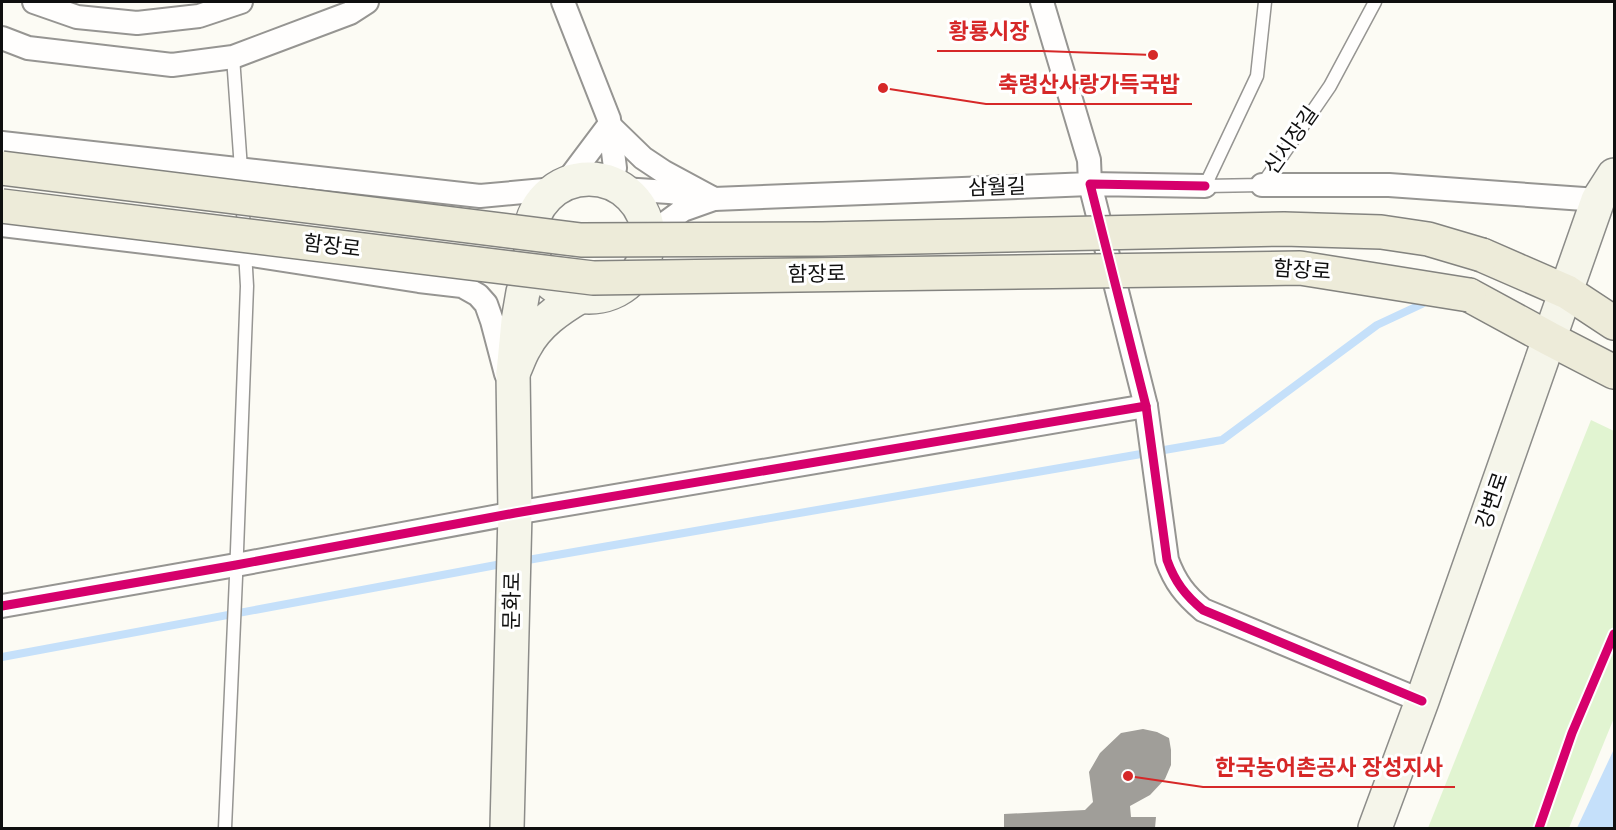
<svg xmlns="http://www.w3.org/2000/svg" width="1616" height="830" font-family="Spectral,'Noto Sans KR',serif">
<style>
.green{fill:#e1f4d1}
.water{fill:#c5e0fa}
.lines{fill:none;stroke-linecap:round;stroke-linejoin:round}
.stream{stroke:#c5e0fa;stroke-width:8}
.building{fill:#a09e99}
.lane-casing{stroke:#969592;stroke-width:15}
.street-casing{stroke:#969592;stroke-width:26}
.secondary-casing{stroke:#8c8c89;stroke-width:36}
.primary-casing{stroke:#83837f;stroke-width:36}
.lane{stroke:#fffefd;stroke-width:12}
.street{stroke:#fffefd;stroke-width:22}
.secondary{stroke:#f5f5ea;stroke-width:33}
.primary{stroke:#edebd9;stroke-width:33}
.primary-bridge-casing{stroke:#83837f;stroke-width:36;stroke-linecap:butt}
.primary-bridge{stroke:#edebd9;stroke-width:33}
.cycleway-casing{stroke:#fff;stroke-width:13}
.cycleway{stroke:#d6006c;stroke-width:9}
.labels{text-anchor:middle;dominant-baseline:central;stroke-width:6;stroke-linejoin:round;paint-order:stroke}
.street-label{font-size:21px;fill:#0f0f0f;stroke:#fff}
.leader{fill:none;stroke:#d62828;stroke-width:2}
.callout-dot{fill:#d62828;stroke:#fff;stroke-width:2}
.callout-label{font-size:22px;text-anchor:middle;font-weight:bold;fill:#d62828;stroke:#fff;stroke-width:6;stroke-linejoin:round;paint-order:stroke}
</style>
<rect width="100%" height="100%" fill="#fcfbf4"/>
<!-- green -->
<path class="green" d="M1591 420 1614 431V718L1569 828H1428Z"/>
<!-- water -->
<path class="water" d="M1614 749V828H1577Z"/>
<g class="lines">
<!-- stream -->
<g class="stream">
<path d="M522 561 1222 440 1377 325 1422 304"/>
<path d="M2 657 507 563"/>
</g>
</g>
<!-- building -->
<path class="building" d="M1143 729 1157 732 1169 738 1171 750V765L1165 779 1150 795 1130 806 1131 817H1156L1155 828H1004V814L1085 810 1093 802 1089 772 1100 753 1121 733Z"/>
<g class="lines">
<defs>
<g id="lane">
<path d="M1265 2 1257 76 1205 186 1262 185 1330 86 1375 2"/>
<path d="M233 57 241 169 244 234"/>
<path d="M225 828 236 577 247 286 245 251"/>
</g>
<g id="street">
<path d="M34 2 77 17 137 23 199 16 241 2"/>
<path d="M563 2 609 119 615 168 611 182"/>
<path d="M2 38 28 48 172 65 233 57 350 13 367 2"/>
<path d="M2 143 480 196 555 189"/>
<path d="M564 185 609 125 643 158 664 172 714 199 1090 184 1089 160 1042 2"/>
<path d="M1262 185H1389L1598 200"/>
<path d="M1205 186 1090 184 1146 406 1167 560C1175 582 1185 595 1203 610L1422 701"/>
<path d="M622 189 669 192 714 199 683 210 649 235"/>
<path d="M2 225 245 254 419 281 462 286 478 295 486 304 492 321 506 374"/>
<path d="M2 606 236 565 515 513 1146 406"/>
</g>
<g id="secondary">
<circle cx="589" cy="238" r="59"/>
<path d="M536 263 523 292 518 321 513 373C517 365 520 355 525 347 537 324 559 309 581 296"/>
<path d="M507 828 515 513 513 373"/>
<path d="M1375 828 1422 701 1598 200 1614 175"/>
</g>
<g id="primary">
<path d="M1482 255 1567 292 1614 323"/>
<path d="M1469 295 1550 339 1614 372"/>
</g>
</defs>
<!-- lane casing -->
<use href="#lane" class="lane-casing"/>
<!-- street casing -->
<use href="#street" class="street-casing"/>
<!-- secondary casing -->
<use href="#secondary" class="secondary-casing"/>
<!-- primary casing -->
<use href="#primary" class="primary-casing"/>
<!-- lane -->
<use href="#lane" class="lane"/>
<!-- street -->
<use href="#street" class="street"/>
<!-- secondary -->
<use href="#secondary" class="secondary"/>
<!-- primary -->
<use href="#primary" class="primary"/>
<defs>
<g id="primary-bridge">
<path d="M2 168 581 240 822 239 1284 229 1381 232 1428 239 1482 255"/>
<path d="M2 206 593 278 1300 268 1469 295"/>
</g>
</defs>
<!-- primary-bridge casing -->
<use href="#primary-bridge" class="primary-bridge-casing"/>
<!-- primary-bridge -->
<use href="#primary-bridge" class="primary-bridge"/>
<defs>
<g id="cycleway">
<path d="M1205 186 1090 184 1146 406 1167 560C1175 582 1185 595 1203 610L1422 701"/>
<path d="M2 606 236 565 515 513 1146 406"/>
<path d="M1539 828 1572 733 1614 634"/>
</g>
</defs>
<!-- cycleway casing -->
<use href="#cycleway" class="cycleway-casing"/>
<!-- cycleway -->
<use href="#cycleway" class="cycleway"/>
</g>
<g class="labels">
<!-- street labels -->
<g class="street-label">
<text transform="translate(1292 141) rotate(-55)">신시장길</text>
<text transform="translate(997 188) rotate(-2)">삼월길</text>
<text transform="translate(332 247) rotate(7)">함장로</text>
<text transform="translate(1302 271) rotate(4)">함장로</text>
<text transform="translate(817 275) rotate(-1)">함장로</text>
<text transform="translate(1493 501) rotate(-71)">강변로</text>
<text transform="translate(513 601) rotate(-89)">문화로</text>
</g>
</g>
<!-- callouts -->
<path class="leader" d="M1153 55L1042 51H937M883 88L986 104H1192M1128 776L1203 787H1455"/>
<g class="callout-dot">
<circle cx="1153" cy="55" r="6"/>
<circle cx="883" cy="88" r="6"/>
<circle cx="1128" cy="776" r="6"/>
</g>
<g class="callout-label">
<text x="989" y="39">황룡시장</text>
<text x="1089" y="92">축령산사랑가득국밥</text>
<text x="1329" y="775">한국농어촌공사 장성지사</text>
</g>
<!-- border -->
<rect width="1616" height="830" fill="none" stroke="#0f0f0f" stroke-width="6"/>
</svg>
